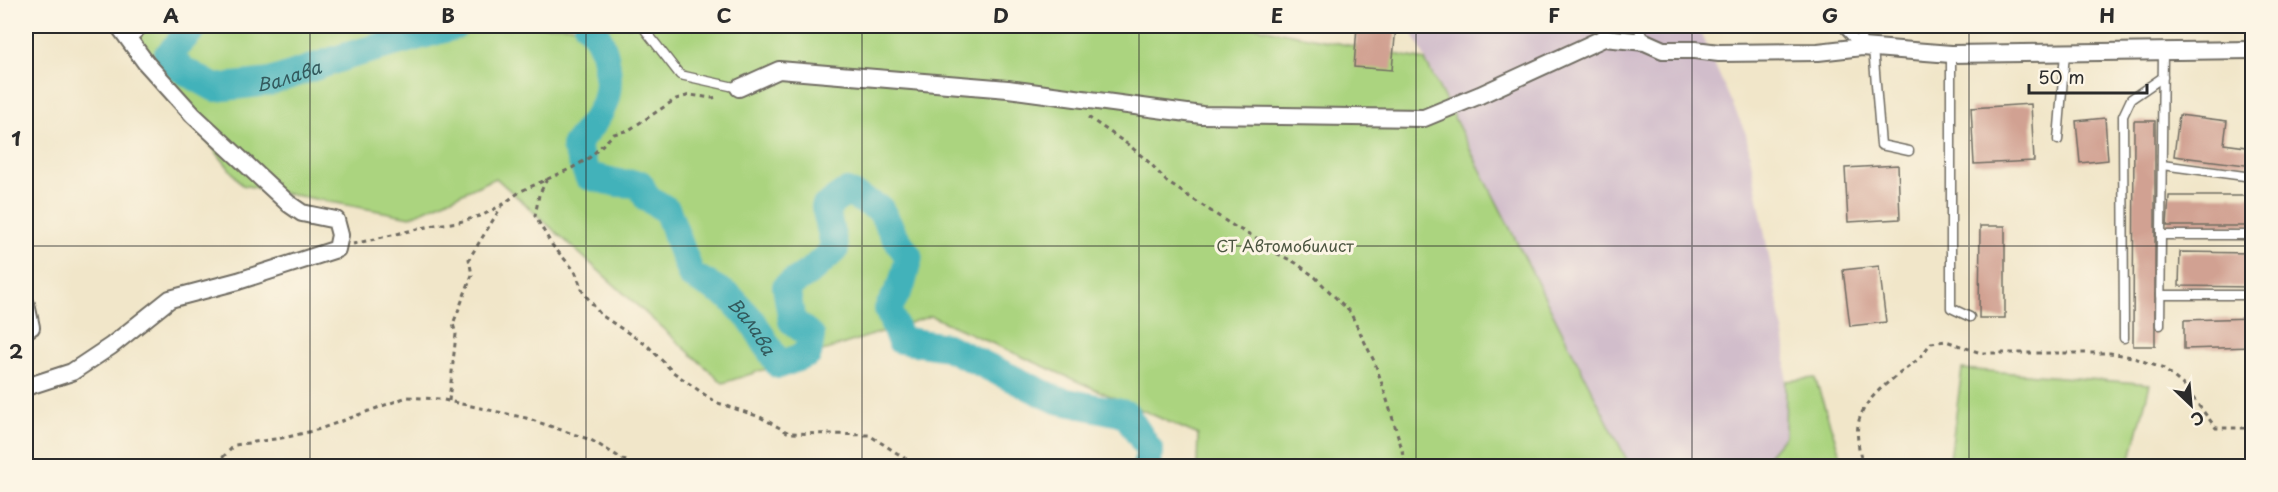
<svg xmlns="http://www.w3.org/2000/svg" width="2278" height="492" font-family="'Playpen Sans',sans-serif">
<style>
.industrial{fill:#d1bdcb}
.green{fill:#abd47f;stroke:#6b8055;stroke-width:1.5}
.lines{fill:none;stroke-linecap:round;stroke-linejoin:round}
.river{stroke:#42b2ba;stroke-width:28}
.building{fill:#d1a192}
.service-casing{stroke:#706c62;stroke-width:11}
.minor-casing{stroke:#706c62;stroke-width:20}
.path{stroke:#706c62;stroke-width:3;stroke-dasharray:4.5 4.5;stroke-linecap:butt}
.service{stroke:#fff;stroke-width:8}
.minor{stroke:#fff;stroke-width:16}
.grid{fill:none;stroke:#2b2b2b;stroke-width:1.5;stroke-opacity:0.55}
.labels{text-anchor:middle;dominant-baseline:central;stroke-width:6;stroke-linejoin:round;paint-order:stroke}
.park-label{font-size:16px;fill:#4b5540;stroke:#fcf5e5}
.water-label{font-size:18px;font-style:italic;fill:#335a5d;stroke:#fcf5e5}
.neatline{fill:none;stroke:#2b2b2b;stroke-width:2}
.grid-label{font-size:20px;text-anchor:middle;font-weight:bold;fill:#2b2b2b}
</style>
<rect width="100%" height="100%" fill="#fcf5e5"/>
<filter id="ink" filterUnits="userSpaceOnUse"><feTurbulence type="fractalNoise" baseFrequency=".0167" numOctaves="2"/><feDisplacementMap in="SourceGraphic" scale="12" xChannelSelector="R" yChannelSelector="G"/><feConvolveMatrix kernelMatrix="1 2 1 2 8 2 1 2 1" color-interpolation-filters="sRGB"/></filter>
<filter id="wash" filterUnits="userSpaceOnUse"><feTurbulence type="fractalNoise" baseFrequency=".008" numOctaves="4" result="noise"/><feDisplacementMap in="SourceGraphic" scale="24" xChannelSelector="R" yChannelSelector="G"/><feGaussianBlur stdDeviation="1.35" result="paint"/><feColorMatrix in="noise" values="0 0 0 0 0 0 0 0 0 0 0 0 0 0 0 0 0 1.4 0 .05"/><feComposite in="paint" operator="in"/></filter>
<g filter="url(#wash)">
<rect width="100%" height="100%" fill="#f1e6c9"/>
<!-- industrial -->
<path class="industrial" d="M1409 26H1697L1746 134 1786 347 1785 436 1760 466H1630Z"/>
<!-- green -->
<g class="green">
<path d="M118 26H1251L1425 60 1630 466H1197L1198 435 931 316 723 383 496 178 410 217 242 185Z"/>
<path d="M1962 369 2150 384 2129 466H1949Z"/>
<path d="M1815 378 1844 466H1759L1785 436 1786 381Z"/>
</g>
<g class="lines">
<!-- river -->
<g class="river">
<path id="s1" d="M195 26 167 56 183 70 215 88 270 82 347 56 455 26"/>
<path id="s2" d="M588 26C608 41 613 86 602 108 596 122 583 134 575 146L588 176 618 183 640 184 647 198 667 210 691 275 730 297 753 322 779 365 808 354 811 336 792 321 786 287 811 271 835 249 825 207 847 192 880 209 894 235 909 257 902 284 888 309 900 340 947 347 1057 400 1126 414 1150 451 1146 466"/>
</g>
</g>
<g id="blocks">
<!-- building -->
<g class="building">
<path d="M1357 26H1396L1392 70 1354 67Z"/>
<path d="M2031 104 2034 161 1974 164 1971 108Z"/>
<path d="M2179 115 2227 121 2224 144 2253 148V166L2174 156Z"/>
<path d="M2105 118 2108 160 2080 163 2076 121Z"/>
<path d="M2134 121H2155V346H2133Z"/>
<path d="M1898 165 1900 219 1848 222 1845 168Z"/>
<path d="M2169 196H2253V226H2167Z"/>
<path d="M1980 226H2005V318H1979Z"/>
<path d="M2180 252 2253 253V287L2179 286Z"/>
<path d="M1879 266 1886 322 1850 326 1843 270Z"/>
<path d="M2253 318V347L2184 349V320Z"/>
</g>
</g>
</g>
<g filter="url(#ink)">
<use href="#blocks" fill-opacity="0" stroke="#706c62" stroke-width="1.5"/>
<g class="lines">
<defs>
<g id="service">
<path d="M642 26 680 75 739 88"/>
<path d="M1637 26 1645 41"/>
<path d="M1842 26 1861 47"/>
<path d="M1860 26 1862 46"/>
<path d="M130 40 146 26"/>
<path d="M1873 48 1881 145 1909 151"/>
<path d="M1951 54V308L1970 317"/>
<path d="M2058 140 2065 53"/>
<path d="M2162 165 2252 177"/>
<path d="M2161 235H2252"/>
<path d="M2160 295H2252"/>
<path d="M2160 325 2163 52"/>
<path d="M2124 338 2123 116 2131 99 2163 77"/>
</g>
<g id="minor">
<path d="M739 88 779 70 1008 89 1202 115 1424 118 1480 95 1604 38 1645 42 1663 50H1695L1719 53 1818 52 1862 47 1951 54 2252 50"/>
<path d="M26 304 31 327 26 330"/>
<path d="M26 387 72 372 111 346 170 299 238 281 337 249 340 235 336 220 302 213 289 204 193 115 146 63 119 26"/>
</g>
</defs>
<!-- service casing -->
<use href="#service" class="service-casing"/>
<!-- minor casing -->
<use href="#minor" class="minor-casing"/>
<!-- path -->
<g class="path">
<path d="M1088 117 1130 146 1151 164 1167 182 1235 227 1255 237 1274 252 1296 263 1315 277 1350 312 1375 363 1384 390 1402 449 1404 466"/>
<path d="M547 179 539 195 535 216 552 245 575 271 583 292 601 315 648 346 673 372 715 402 760 417 789 433 869 435 917 466"/>
<path d="M353 244 435 225 459 222 483 215 502 205 521 191 572 168 589 158 614 134 629 130 676 99 690 95 712 98 718 97"/>
<path d="M449 401 456 334 453 324 472 275 469 259 501 207"/>
<path d="M220 466 222 458 235 445 288 437 320 429 407 397 439 399 526 418 591 440 634 466"/>
<path d="M1863 466C1860 454 1856 438 1858 425 1863 396 1895 378 1916 361 1922 356 1926 349 1931 343L1946 341 1981 353H2110L2132 357 2164 369 2183 385 2216 428H2252"/>
</g>
<!-- service -->
<use href="#service" class="service"/>
<!-- minor -->
<use href="#minor" class="minor"/>
</g>
</g>
<!-- grid -->
<path class="grid" d="M310 26V466M586 26V466M862 26V466M1139 26V466M1416 26V466M1692 26V466M1969 26V466M26 246H2252"/>
<g class="labels">
<!-- park labels -->
<g class="park-label">
<text x="1285" y="245">СТ Автомобилист</text>
</g>
<!-- water labels -->
<g class="water-label">
<text stroke="none"><textPath href="#s1" startOffset="174">Валава</textPath></text>
<text stroke="none"><textPath href="#s2" startOffset="410">Валава</textPath></text>
</g>
</g>
<!-- margin -->
<rect width="2278" height="492" fill="none" stroke="#fcf5e5" stroke-width="66"/>
<!-- north arrow -->
<g transform="translate(2191 405) rotate(154)" stroke="#fcf5e5" stroke-width="4.5" paint-order="stroke">
<path d="M0-4.5L10 22L0 15L-10 22Z" fill="#2b2b2b"/>
<text y="-9" font-size="16" font-weight="bold" text-anchor="middle" fill="#2b2b2b">С</text>
</g>
<!-- scale -->
<path d="M2029 84v9h118v-9" fill="none" stroke="#2b2b2b" stroke-width="3"/>
<text x="2038" y="84" font-size="18" fill="#2b2b2b" stroke="#fcf5e5" stroke-width="4.5" paint-order="stroke">50 m</text>
<rect x="33" y="33" width="2212" height="426" class="neatline"/>
<g class="grid-label">
<text x="171" y="23">A</text>
<text x="448" y="23">B</text>
<text x="724" y="23">C</text>
<text x="1001" y="23">D</text>
<text x="1277" y="23">E</text>
<text x="1554" y="23">F</text>
<text x="1830" y="23">G</text>
<text x="2107" y="23">H</text>
<text x="16" y="146">1</text>
<text x="16" y="359">2</text>
</g>
</svg>
